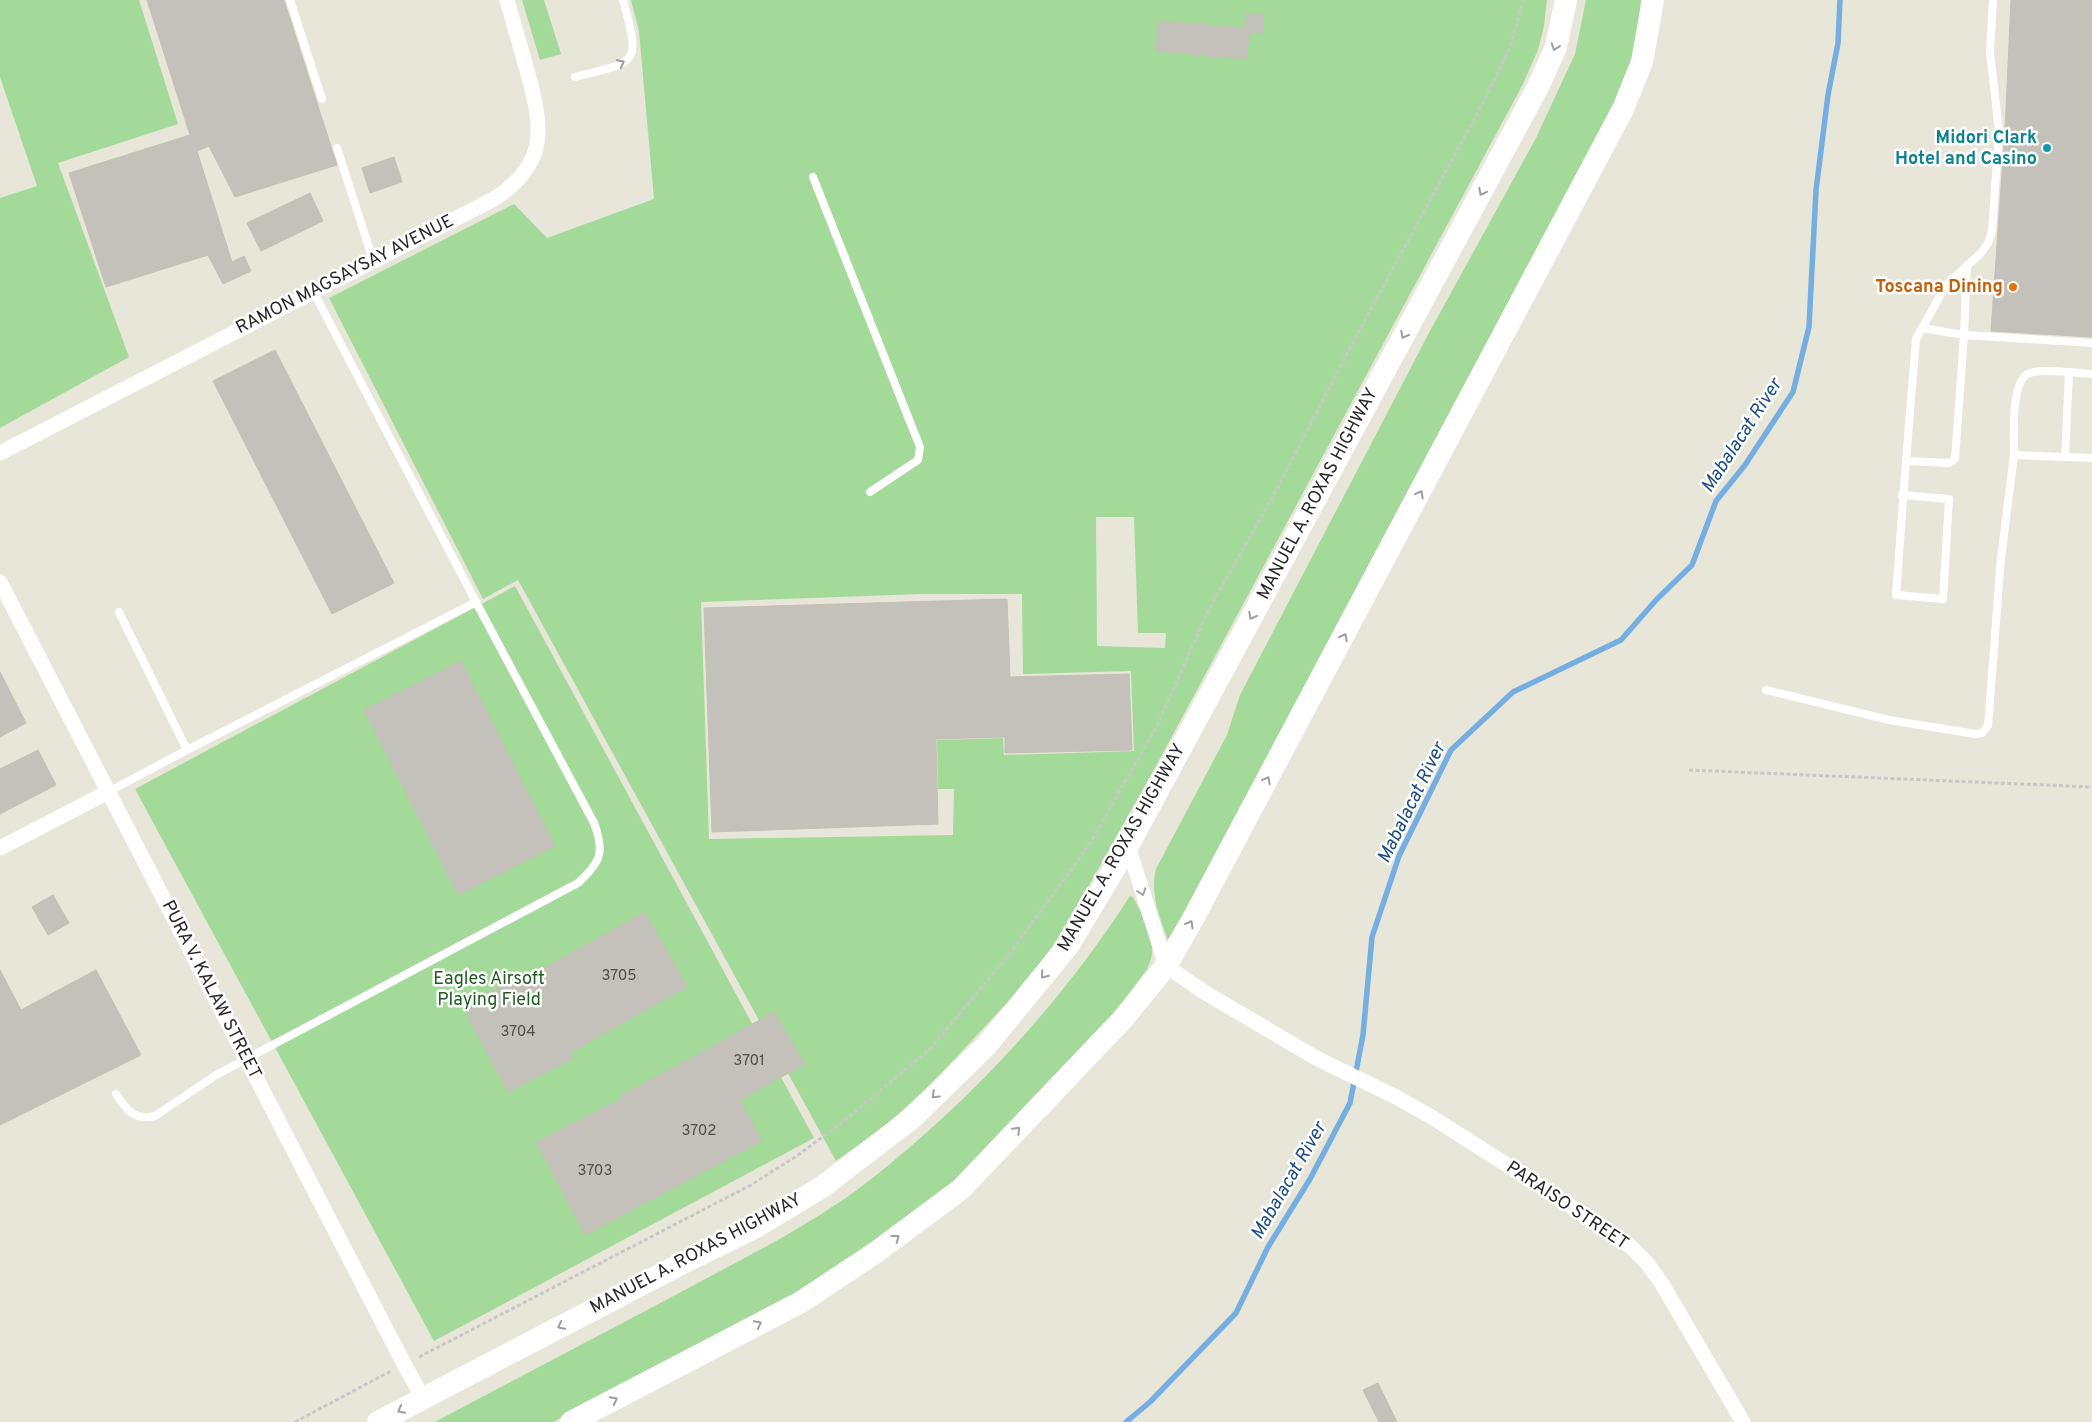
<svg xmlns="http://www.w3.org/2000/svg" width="2092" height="1422" font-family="Overpass,sans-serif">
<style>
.green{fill:#a3da9a;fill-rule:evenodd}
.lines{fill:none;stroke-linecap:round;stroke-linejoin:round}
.stream{stroke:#75aee1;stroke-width:5.5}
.building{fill:#c3c1b9;stroke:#c3c1b4}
.path{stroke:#c7c7c7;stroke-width:3;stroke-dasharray:4 2.5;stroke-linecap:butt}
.service{stroke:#fff;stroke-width:8}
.minor{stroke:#fff;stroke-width:15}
.secondary{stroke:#fff;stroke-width:22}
.oneway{stroke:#9e9e9e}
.culture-dot{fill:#0f9aa8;stroke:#fff;stroke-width:2}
.food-dot{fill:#e8710a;stroke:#fff;stroke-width:2}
.labels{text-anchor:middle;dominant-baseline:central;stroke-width:5;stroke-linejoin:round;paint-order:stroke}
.number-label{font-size:15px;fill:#4e4e4c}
.culture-label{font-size:18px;font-weight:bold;fill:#0d838f;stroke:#fff;text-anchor:end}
.street-label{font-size:18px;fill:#272727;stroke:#fff}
.food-label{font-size:18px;font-weight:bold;fill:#c56008;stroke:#fff;text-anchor:end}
.park-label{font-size:18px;fill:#1f5b20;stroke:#fff}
.water-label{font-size:19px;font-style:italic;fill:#194b88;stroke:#fff}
</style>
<rect width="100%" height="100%" fill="#e8e5d9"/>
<!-- green -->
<g class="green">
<path d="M0 0H139L178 124 58 163 129 357 0 428V198L37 186 0 77Z"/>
<path d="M522 0H544L561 54 540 60Z"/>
<path d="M631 0H1547L1544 26 1538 50 1523 84 1156 766 1095 875 1054 944 1021 988 932 1083 884 1127 836 1161 518 580 483 599 329 298 514 204 547 238 654 199 639 31ZM1096 517H1134L1138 633H1166L1165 648 1097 646ZM922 594H1022L1023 674 1131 671 1134 751 1004 755 1003 738 937 740 938 789H954L953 835 709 839 701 602Z"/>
<path d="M1586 0H1641C1638 31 1633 60 1623 89L1188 907 1168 940C1159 916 1150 894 1156 869L1227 735 1240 695 1430 331 1536 138 1575 54Z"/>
<path d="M515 586 814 1138 434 1341 135 789Z"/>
<path d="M1130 896 1133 897C1145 921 1161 942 1147 969L1100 1033 1015 1127 912 1218 779 1304 553 1422H435C521 1376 608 1331 694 1285 754 1253 816 1222 870 1180 971 1100 1060 1005 1130 896Z"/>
</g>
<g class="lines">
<!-- stream -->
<path class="stream" d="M1126 1422 1150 1402 1236 1313 1268 1247 1310 1179 1350 1103 1363 1035 1372 937 1399 856 1451 750 1513 692 1621 640 1657 599 1692 565 1716 501 1745 465 1793 392 1809 327 1816 190 1828 95 1838 43 1840 0"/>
</g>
<!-- building -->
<g class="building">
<path d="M147 0H284L337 165 235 197 209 146 197 151 232 262 244 256 251 271 223 284 208 255 106 287 69 173 190 135Z"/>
<path d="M2011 0H2092V337L1991 331 2005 131Z"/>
<path d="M1246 13 1264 14 1262 33 1249 32 1246 59 1156 51 1158 21 1245 28Z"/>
<path d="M394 157 402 182 370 193 362 168Z"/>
<path d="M310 193 323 221 261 251 247 223Z"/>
<path d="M275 350 394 583 332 614 213 381Z"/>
<path d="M1007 599 1010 677 1129 674 1132 750 1005 753V737L936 739 938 824 712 832 704 608Z"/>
<path d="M461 661 555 846 458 895 364 710Z"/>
<path d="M0 672 26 723 0 737Z"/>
<path d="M38 750 56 785 0 814V769Z"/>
<path d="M53 895 69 923 48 935 32 907Z"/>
<path d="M645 912 687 987 571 1052 574 1058 508 1092 463 1007 529 972 530 976Z"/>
<path d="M0 970 21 1010 96 970 141 1055 0 1125Z"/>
<path d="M774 1012 805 1064 740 1100 762 1141 585 1235 536 1142 623 1098 622 1095 688 1060Z"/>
<path d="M1378 1383 1397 1422H1379L1363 1390Z"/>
</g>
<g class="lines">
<!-- path -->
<g class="path">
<path d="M1689 770 2092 787"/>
<path d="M419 1357 751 1185 795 1157 839 1125 930 1049 1008 956 1089 845 1159 722 1207 613 1277 489 1352 344 1485 99 1511 45 1523 0"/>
<path d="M295 1422 391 1371"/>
</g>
<!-- service -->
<g class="service">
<path d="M290 0 322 99"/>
<path d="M575 77C638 61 641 66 623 0"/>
<path d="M337 148 373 260"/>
<path d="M813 177 920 447 918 460 870 492"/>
<path d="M1922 328 1964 335 1967 265"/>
<path d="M2014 455C2014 436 2011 387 2026 375 2036 367 2078 373 2092 374"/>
<path d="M2065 457 2069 373"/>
<path d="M1906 461 1916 339 1946 285 1981 253 1988 243 1992 231 1999 131 1990 52 1993 0"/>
<path d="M1902 495 1949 499 1943 599 1896 595 1906 461 1949 463 1955 459 1964 335 2092 343"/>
<path d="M1766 690 1889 720 1975 734 1982 733 1988 726 2001 558 2014 455 2092 458"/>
<path d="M187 750 476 602 313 291"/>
<path d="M108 792 187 750 119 612"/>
<path d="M116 1094C126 1110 135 1121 155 1116L216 1075 578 883C601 862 605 852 594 823L476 602"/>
</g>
<!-- minor -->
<g class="minor">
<path d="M0 453 494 199C548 164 543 129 528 74 521 50 514 25 507 0"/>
<path d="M0 582 404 1364 423 1398"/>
<path d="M1128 846 1166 966 1204 992 1316 1058 1396 1097 1430 1116 1554 1195 1630 1246 1647 1263 1662 1284 1743 1422"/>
<path d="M0 848 108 792"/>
</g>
<!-- secondary -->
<g class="secondary">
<path d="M378 1422 681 1264 756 1227 822 1187 911 1119 986 1046 1068 946 1128 846 1538 87 1556 47 1566 0"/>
<path d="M571 1422 801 1302 875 1253 961 1189 1122 1020 1166 966 1195 915 1623 109 1642 62 1653 0"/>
</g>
</g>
<!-- one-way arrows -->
<defs><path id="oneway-chevron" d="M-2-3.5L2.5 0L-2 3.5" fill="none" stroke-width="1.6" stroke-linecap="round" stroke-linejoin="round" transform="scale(1.25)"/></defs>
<g class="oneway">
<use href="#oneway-chevron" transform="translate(1555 47) rotate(109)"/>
<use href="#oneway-chevron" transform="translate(621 63) rotate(-27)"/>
<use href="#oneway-chevron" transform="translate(1482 192) rotate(118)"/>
<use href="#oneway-chevron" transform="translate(1404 335) rotate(118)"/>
<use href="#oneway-chevron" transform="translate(1420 494) rotate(-62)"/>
<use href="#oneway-chevron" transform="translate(1252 616) rotate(118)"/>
<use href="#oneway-chevron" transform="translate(1344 637) rotate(-62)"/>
<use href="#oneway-chevron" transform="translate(1267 780) rotate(-62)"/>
<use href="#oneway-chevron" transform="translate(1142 892) rotate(72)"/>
<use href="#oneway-chevron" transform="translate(1190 924) rotate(-60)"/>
<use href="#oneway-chevron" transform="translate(1044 975) rotate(129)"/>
<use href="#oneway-chevron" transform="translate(935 1095) rotate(136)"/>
<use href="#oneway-chevron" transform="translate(1017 1130) rotate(-46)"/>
<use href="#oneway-chevron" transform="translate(896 1238) rotate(-37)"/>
<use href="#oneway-chevron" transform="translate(758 1324) rotate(-28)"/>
<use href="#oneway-chevron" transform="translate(561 1326) rotate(153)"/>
<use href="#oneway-chevron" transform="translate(614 1400) rotate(-27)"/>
<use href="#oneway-chevron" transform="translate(401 1410) rotate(152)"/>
</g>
<!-- markers -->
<circle class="culture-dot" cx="2047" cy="148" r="5"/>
<circle class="food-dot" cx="2013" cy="287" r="5"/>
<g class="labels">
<!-- number labels -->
<g class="number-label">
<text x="619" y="976">3705</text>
<text x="518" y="1032">3704</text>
<text x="749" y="1061">3701</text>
<text x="699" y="1131">3702</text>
<text x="595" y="1171">3703</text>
</g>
<!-- culture labels -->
<g class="culture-label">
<text x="2037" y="138">Midori Clark<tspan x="2037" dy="21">Hotel and Casino</tspan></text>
</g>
<!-- street labels -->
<g class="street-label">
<text transform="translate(345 275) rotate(-27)">RAMON MAGSAYSAY AVENUE</text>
<text transform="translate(1318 494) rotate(-62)">MANUEL A. ROXAS HIGHWAY</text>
<text transform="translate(1122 848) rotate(-60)">MANUEL A. ROXAS HIGHWAY</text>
<text transform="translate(211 990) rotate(63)">PURA V. KALAW STREET</text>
<text transform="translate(1567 1206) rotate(34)">PARAISO STREET</text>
<text transform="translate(696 1254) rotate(-28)">MANUEL A. ROXAS HIGHWAY</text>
</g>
<!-- food labels -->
<g class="food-label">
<text x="2003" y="287">Toscana Dining</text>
</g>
<!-- park labels -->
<g class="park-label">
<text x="489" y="979">Eagles Airsoft<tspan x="489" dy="21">Playing Field</tspan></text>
</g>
<!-- water labels -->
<g class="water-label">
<text transform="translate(1742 436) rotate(-57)">Mabalacat River</text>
<text transform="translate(1412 803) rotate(-64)">Mabalacat River</text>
<text transform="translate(1289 1181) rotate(-60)">Mabalacat River</text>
</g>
</g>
</svg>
